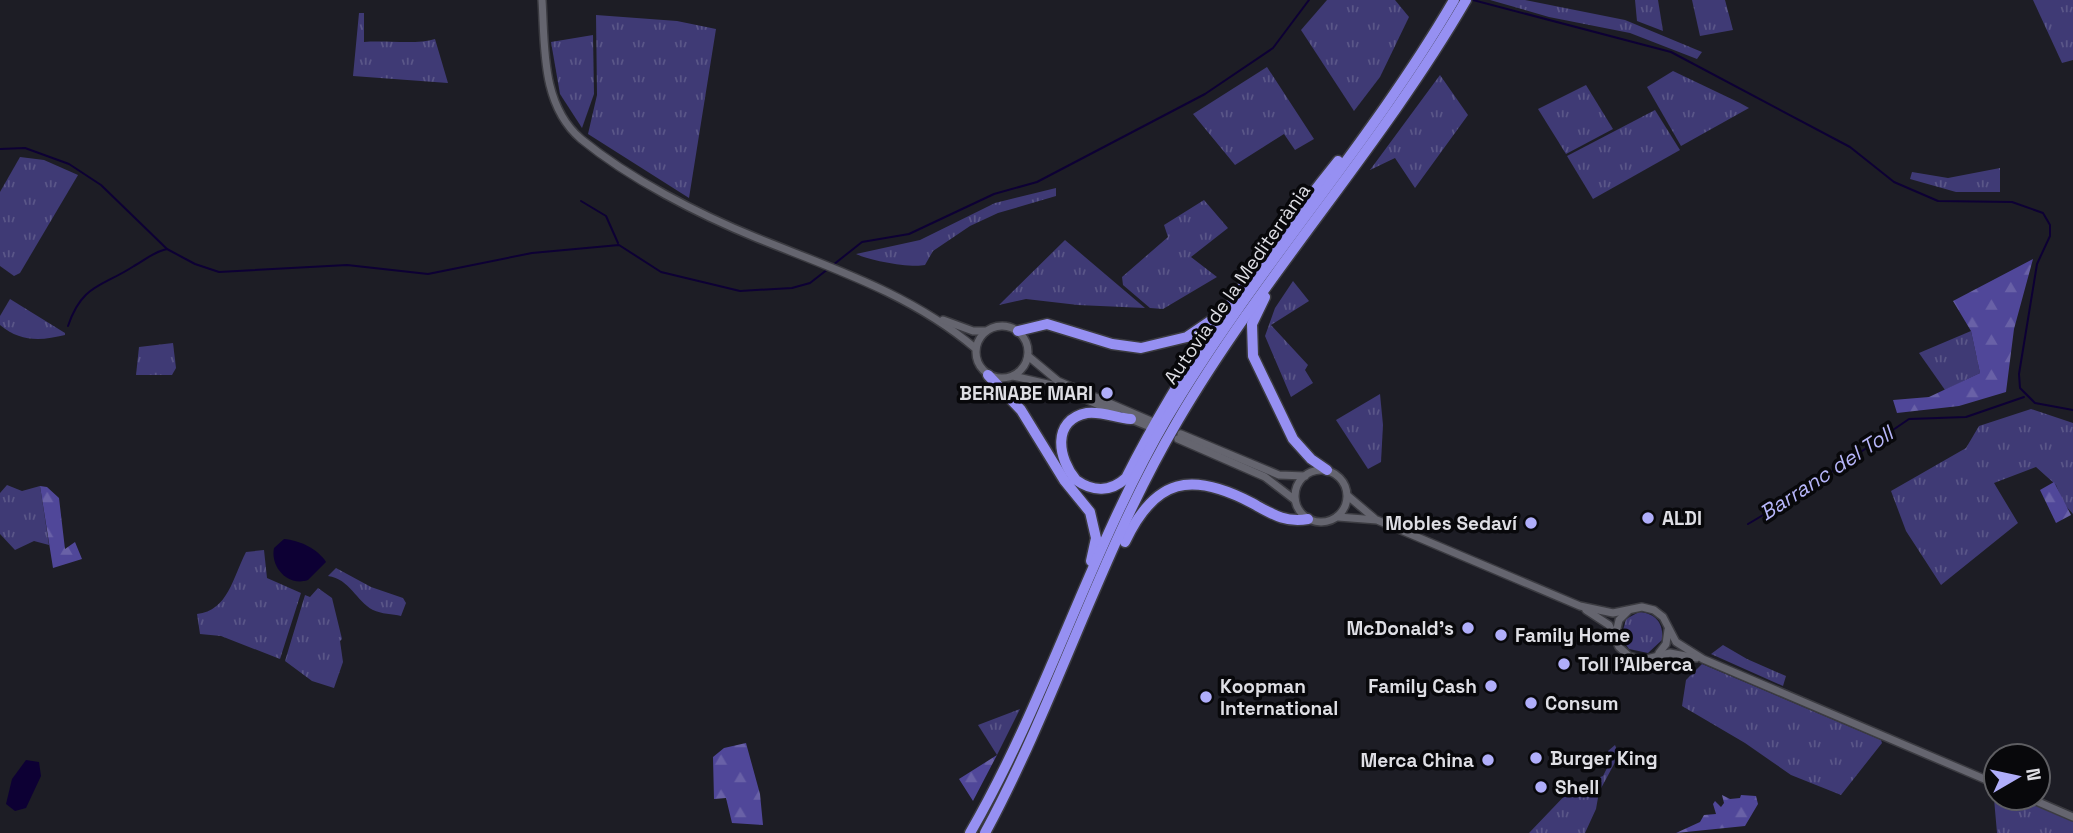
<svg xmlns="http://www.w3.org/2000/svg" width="2073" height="833" font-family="'Space Grotesk',sans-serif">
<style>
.grass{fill:url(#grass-tufts)}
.forest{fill:url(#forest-firs)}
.water{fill:#0d0034}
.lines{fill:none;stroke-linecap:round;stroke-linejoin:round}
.stream{stroke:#0d0034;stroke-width:2}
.secondary-casing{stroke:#3b3b41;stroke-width:10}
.motorway-casing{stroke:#3b3b41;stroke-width:13}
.secondary{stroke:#65656f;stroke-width:7}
.motorway{stroke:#9690f2;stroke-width:10}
.poi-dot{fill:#b0aefa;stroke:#08080b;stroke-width:2.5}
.labels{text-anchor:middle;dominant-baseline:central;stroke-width:7;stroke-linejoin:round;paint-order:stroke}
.street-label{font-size:19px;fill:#dedee4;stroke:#08080b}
.poi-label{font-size:19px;font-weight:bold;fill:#dedee4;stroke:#08080b;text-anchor:start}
.water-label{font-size:21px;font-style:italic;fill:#b7b6fa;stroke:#08080b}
</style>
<defs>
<pattern id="grass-tufts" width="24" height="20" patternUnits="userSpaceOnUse" patternTransform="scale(1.75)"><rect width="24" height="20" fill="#3f3a75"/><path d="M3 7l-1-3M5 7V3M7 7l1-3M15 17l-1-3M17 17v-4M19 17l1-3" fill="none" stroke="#5a5688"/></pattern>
<pattern id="forest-firs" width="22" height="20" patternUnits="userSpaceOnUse" patternTransform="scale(1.75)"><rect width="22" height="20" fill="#504799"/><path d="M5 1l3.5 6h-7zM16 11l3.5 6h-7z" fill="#6961a7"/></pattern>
</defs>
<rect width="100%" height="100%" fill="#1d1d25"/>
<!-- grass -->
<g class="grass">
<path d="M1327 0H1395L1409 17 1380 77 1354 111 1301 30Z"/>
<path d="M1490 0H1525L1625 20 1702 52 1697 59 1630 33 1549 17Z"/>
<path d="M1635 0H1658L1663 31 1637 21Z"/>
<path d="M1692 0H1725L1733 30 1700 36Z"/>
<path d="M2033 0H2073V60L2062 63Z"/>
<path d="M359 13H364V42C385 40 417 45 435 39L448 83 353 76Z"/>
<path d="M596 15 677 21 716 29 689 198 588 134 597 95Z"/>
<path d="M593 35 594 94 582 128 560 94 551 42Z"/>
<path d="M1267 67 1314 139 1295 150 1284 134 1235 165 1193 114Z"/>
<path d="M1673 71 1740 103 1749 108 1681 146 1647 87Z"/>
<path d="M1440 75 1468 115 1415 188 1395 158 1370 170Z"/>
<path d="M1586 85 1613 129 1566 154 1538 109Z"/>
<path d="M1655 110 1680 150 1593 199 1567 156Z"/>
<path d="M20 157 44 160 78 175 20 273 14 276 0 266V192Z"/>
<path d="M2000 168V192H1956L1910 179 1912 172 1948 178Z"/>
<path d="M1056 188V196L998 213 970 226 933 251 925 265C910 268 871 261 856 254L920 240 995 203Z"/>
<path d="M1204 200 1228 228 1191 257 1217 277 1163 309 1150 308 1123 285 1122 277 1168 237 1164 225Z"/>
<path d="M1065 240 1145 308 1078 305 1026 299 999 305Z"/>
<path d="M1293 281 1309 301 1271 325 1308 365 1305 370 1313 383 1291 397 1265 336 1275 308Z"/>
<path d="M10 299 65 333V335C41 341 20 342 0 325V316Z"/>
<path d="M1971 331 1980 373 1945 390 1919 353Z"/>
<path d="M173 343 176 368 172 375H136L139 347Z"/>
<path d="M1380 394 1383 425 1381 462 1368 469 1336 420Z"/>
<path d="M2031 409 2073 423V514L2064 504 2056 485 2036 467 1994 483 2018 523 1941 585 1906 531 1891 491 1966 448 1979 426Z"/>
<path d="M7 485 22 491 40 486 49 545 34 541 15 550 0 534V493Z"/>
<path d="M264 550 267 578 301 593 280 659 221 636 200 634 197 614C228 611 233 577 246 552Z"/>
<path d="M336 568 371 587 403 598 406 603 401 616C393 614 381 614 373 610 356 601 350 579 328 576Z"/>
<path d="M318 588 332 598 342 639 340 641 343 662 334 688 312 681 285 661 305 595 310 597Z"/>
<path d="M1639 612C1655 613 1664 623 1662 640L1648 653 1629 649 1621 638 1626 619Z"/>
<path d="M1723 645 1747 659 1786 676 1783 686 1711 654Z"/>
<path d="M1702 664 1881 740 1882 743 1841 795 1791 775 1745 743 1682 706 1686 680Z"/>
<path d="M1020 709 997 755 978 725Z"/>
<path d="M1615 745 1619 755 1599 792 1596 809 1585 833H1529L1572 788 1603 776 1608 766V751Z"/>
<path d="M1993 787 1996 788V798H2019L2073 820V833H1997Z"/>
</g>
<!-- forest -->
<g class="forest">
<path d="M2033 259 2014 329 2006 392 1959 406 1897 413 1893 400 1929 397 1980 373 1971 331 1953 301Z"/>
<path d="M2054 482 2071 515 2056 523 2040 490Z"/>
<path d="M40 486 47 487 59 498 65 549 75 542 82 559 53 568Z"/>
<path d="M746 743 760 794 763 825 732 823 726 798 714 799 713 757 724 748Z"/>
<path d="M997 755 974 799 973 801 959 779Z"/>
<path d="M1722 795 1730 799 1740 798 1741 795 1756 796 1758 804 1745 826 1676 833 1700 822 1704 815 1716 814 1713 804 1715 801 1721 807 1724 803Z"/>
</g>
<!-- water -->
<g class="water">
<path d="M284 539C299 540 318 549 326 562L308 580C288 587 270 567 274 548Z"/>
<path d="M26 760 39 762 41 776 26 808 15 811 6 804 12 779Z"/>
</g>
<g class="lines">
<!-- stream -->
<g class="stream">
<path d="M1473 0 1671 52 1850 147 1894 182 1938 201 2012 202 2043 213 2050 225V236L2037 264 2019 374 2020 388 2035 403 2073 410"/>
<path d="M0 149 25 148 69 164 101 185 167 249 195 264 219 272 347 265 428 274 532 253 619 245 661 272 740 291 792 288 810 283 828 269"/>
<path d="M581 201 606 216 618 243"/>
<path d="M833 265 862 242 909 234 994 194 1037 182 1205 94 1273 48 1309 0"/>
<path d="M68 326C82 284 102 287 134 266 147 259 153 252 167 249"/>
<path d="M1748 524 1802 492 1909 419 1966 417 2024 397"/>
</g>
<defs>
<g id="secondary">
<path d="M542 0C545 47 541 105 581 139 630 179 698 214 757 238 834 269 911 294 975 348"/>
<path d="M943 320 973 331H985"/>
<circle cx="1002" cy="352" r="26"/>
<path d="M1028 356 1058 381 1151 421"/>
<path d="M1013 376 1056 386 1117 413"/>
<path d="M1128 418 1148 426"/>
<path d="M1181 434 1279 475 1305 476"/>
<path d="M1178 439 1265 477 1295 500"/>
<circle cx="1321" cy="496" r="26"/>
<path d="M1348 496 1374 518"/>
<path d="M1338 517 1377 520 1580 606 1613 613 1642 607 1654 610 1663 617 1676 642 1703 659 1996 784"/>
<path d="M1586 610 1609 625 1619 647 1629 656 1643 660 1670 653 1696 658"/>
<path d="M1616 633 1619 620 1628 611"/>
<path d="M1659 653 1666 644 1668 630"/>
<path d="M2029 798 2073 817"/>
</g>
<g id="motorway">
<path d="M1265 297 1252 324 1253 356 1293 439 1311 459 1327 470"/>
<path d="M1018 331 1047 324 1112 344 1141 348 1187 337 1215 318"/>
<path d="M988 375 1021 410 1064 480 1090 512 1096 538 1091 561"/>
<path d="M1131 419C1116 418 1102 411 1087 413 1051 420 1058 459 1076 480 1093 492 1111 492 1126 478 1184 363 1258 261 1338 161"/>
<path d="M1125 542C1155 478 1191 471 1252 503 1272 514 1285 523 1308 519"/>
<path d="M970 833C1047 700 1090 550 1167 418 1253 272 1369 146 1454 0"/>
<path d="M985 833C1057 700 1100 553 1177 422 1263 275 1380 148 1466 0"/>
</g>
</defs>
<!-- secondary casing -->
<use href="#secondary" class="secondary-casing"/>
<!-- motorway casing -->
<use href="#motorway" class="motorway-casing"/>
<!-- secondary -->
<use href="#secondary" class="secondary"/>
<!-- motorway -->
<use href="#motorway" class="motorway"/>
</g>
<!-- markers -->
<g class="poi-dot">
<circle cx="1107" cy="393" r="7"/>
<circle cx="1648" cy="518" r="7"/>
<circle cx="1531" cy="523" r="7"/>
<circle cx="1468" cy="628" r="7"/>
<circle cx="1501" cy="635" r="7"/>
<circle cx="1564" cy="664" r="7"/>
<circle cx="1491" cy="686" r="7"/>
<circle cx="1206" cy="697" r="7"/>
<circle cx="1531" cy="703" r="7"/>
<circle cx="1536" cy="758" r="7"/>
<circle cx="1488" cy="760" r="7"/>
<circle cx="1541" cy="787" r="7"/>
</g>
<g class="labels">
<!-- street labels -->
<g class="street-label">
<text transform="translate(1237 284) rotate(-55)">Autovia de la Mediterrània</text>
</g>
<!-- poi labels -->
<g class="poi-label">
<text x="1093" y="393" text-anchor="end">BERNABE MARI</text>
<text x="1662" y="518">ALDI</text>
<text x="1517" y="523" text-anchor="end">Mobles Sedaví</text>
<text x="1454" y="628" text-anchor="end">McDonald's</text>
<text x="1515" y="635">Family Home</text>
<text x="1578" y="664">Toll l'Alberca</text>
<text x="1220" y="686">Koopman<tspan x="1220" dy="22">International</tspan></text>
<text x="1477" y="686" text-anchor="end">Family Cash</text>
<text x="1545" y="703">Consum</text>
<text x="1550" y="758">Burger King</text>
<text x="1474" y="760" text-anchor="end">Merca China</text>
<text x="1555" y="787">Shell</text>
</g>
<!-- water labels -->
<g class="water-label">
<text transform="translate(1826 473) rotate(-33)">Barranc del Toll</text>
</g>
</g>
<!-- north arrow -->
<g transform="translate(2017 777) rotate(81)"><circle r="33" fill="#08080b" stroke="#5e5e62" stroke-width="2"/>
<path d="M0-5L12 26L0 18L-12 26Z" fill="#b0aefa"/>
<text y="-10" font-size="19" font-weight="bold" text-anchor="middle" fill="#dedee4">N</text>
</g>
</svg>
